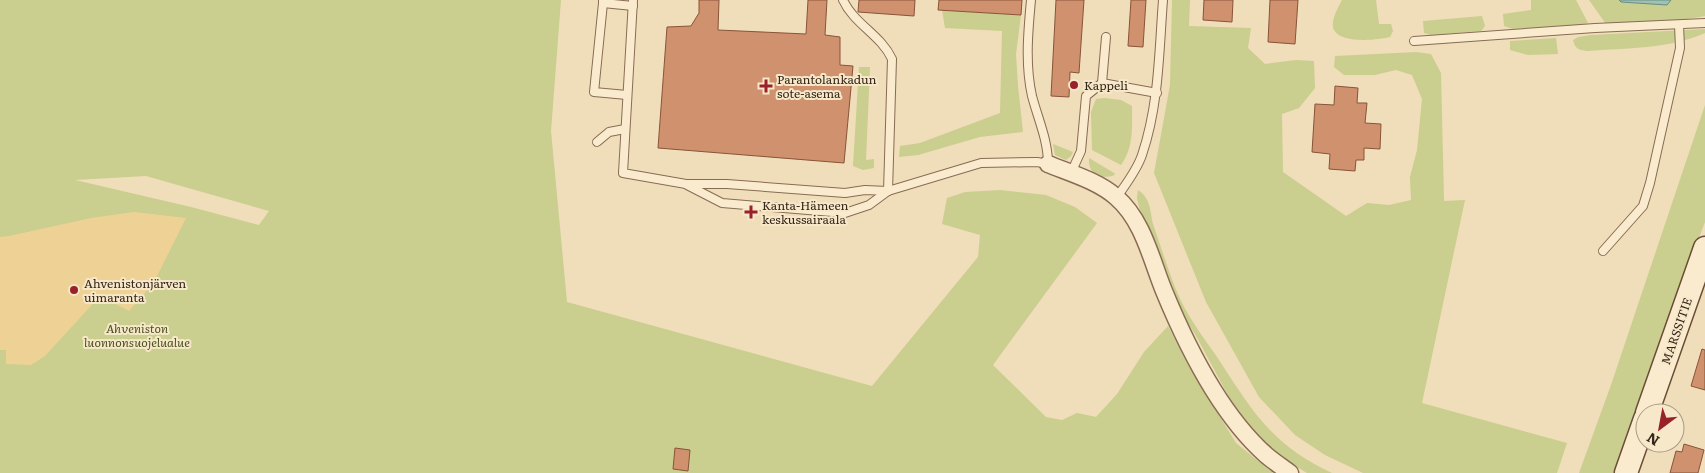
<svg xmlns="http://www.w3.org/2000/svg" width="1705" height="473" font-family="Literata,serif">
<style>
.green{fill:#cace8e;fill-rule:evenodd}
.sand{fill:#eed295}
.water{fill:#9fc0b5;stroke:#678e82}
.building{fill:#d0916e;stroke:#885439}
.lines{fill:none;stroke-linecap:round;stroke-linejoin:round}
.lane-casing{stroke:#876c54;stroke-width:10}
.street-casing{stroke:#876c54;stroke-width:19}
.secondary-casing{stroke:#694d37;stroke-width:25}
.lane{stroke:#fbebce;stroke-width:8}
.street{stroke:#fbebce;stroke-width:16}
.secondary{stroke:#fbebce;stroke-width:22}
.poi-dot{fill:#992128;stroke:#f7e8ca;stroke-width:2}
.labels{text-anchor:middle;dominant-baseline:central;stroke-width:4;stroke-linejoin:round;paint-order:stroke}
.poi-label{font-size:12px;fill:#35261a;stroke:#f7e8ca;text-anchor:start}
.park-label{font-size:12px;font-style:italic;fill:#49531f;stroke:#f7e8ca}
.street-label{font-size:12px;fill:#35261a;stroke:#f7e8ca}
</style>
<rect width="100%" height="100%" fill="#f0ddba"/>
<!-- green -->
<g class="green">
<path d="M0 0H561L551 131 567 302 872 386 978 257 980 235 942 224 947 198 965 192 1000 190 1046 195 1075 207 1097 223 993 365 1046 417 1062 420 1077 413 1096 417 1117 394 1144 352 1168 326 1188 365 1236 443 1273 473H0ZM146 176 269 211 259 225 191 207 75 180Z"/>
<path d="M1172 0H1190L1189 26 1251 28 1248 48 1265 64 1296 60 1314 61 1315 88 1299 108 1282 114 1283 172 1346 216 1367 203 1389 205 1411 200 1410 177 1417 150 1422 99 1412 75 1396 70 1375 75H1344L1334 67 1335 56 1416 52 1431 54 1441 73 1444 201 1465 200 1422 403 1567 443 1557 473H1363L1325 455 1295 435 1259 397 1206 302 1154 173 1170 85Z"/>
<path d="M1342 0H1376L1379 24H1391L1393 31 1390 37C1378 40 1341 44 1334 30 1330 21 1338 8 1342 0Z"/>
<path d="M1531 0H1576L1588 23 1580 25 1513 29 1504 26 1503 14 1531 10Z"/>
<path d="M1589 0H1619L1621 2 1667 5 1671 0H1705V16L1676 21 1606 24Z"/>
<path d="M942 10 1021 15 1016 54 1018 86 1023 132 980 137 918 155 899 157 900 146 920 143 1000 113 1002 31 945 28Z"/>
<path d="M1482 16 1485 26 1481 31 1431 35 1424 33 1423 21Z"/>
<path d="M1705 29V33C1669 49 1626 48 1587 51 1579 50 1575 49 1573 40L1578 37 1591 35Z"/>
<path d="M1556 38 1558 54 1528 55 1510 50V41Z"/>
<path d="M859 67H870L866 160 874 159V168L863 170 853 166Z"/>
<path d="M1104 98 1121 100 1132 106C1132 127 1134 147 1121 165L1092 150 1091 112 1096 99Z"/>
<path d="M1705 105V222L1685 274 1616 473H1579L1611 385Z"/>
<path d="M1053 144 1073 152 1071 156 1066 160 1055 155Z"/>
<path d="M1089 158 1114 173 1115 175C1100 180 1088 175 1089 158Z"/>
<path d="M1138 190C1143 193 1146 197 1148 202 1151 209 1151 217 1153 224 1161 247 1168 270 1177 292 1186 314 1201 334 1215 354 1250 407 1270 445 1332 473H1307L1284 459 1256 435 1230 399 1195 334 1185 319 1159 251 1140 211 1137 198Z"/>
</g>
<!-- sand -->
<path class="sand" d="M134 212 186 218 153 284 129 311 100 296 45 356 31 365 6 364V350H0V237L9 236 91 218Z"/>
<!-- water -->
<path class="water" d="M1619 0H1671L1667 5 1621 2Z"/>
<!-- building -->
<g class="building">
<path d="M699 0H719L718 30 806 34 808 0H827L825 35 840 37V65L853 66 844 163 658 148 667 27 691 26 699 13Z"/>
<path d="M859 0H915L914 16 858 12Z"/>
<path d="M939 0H1022L1021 15 938 10Z"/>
<path d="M1056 0H1084L1079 73 1070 72 1069 97 1051 96Z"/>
<path d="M1131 0H1146L1143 47 1128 46Z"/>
<path d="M1204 0H1233L1232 22 1203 20Z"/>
<path d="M1270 0H1298L1295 44 1268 42Z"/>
<path d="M1335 86 1358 88 1357 103H1367L1365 123 1381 124 1380 149 1364 148V160H1356L1355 171 1329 169 1330 154 1312 152 1315 104 1334 105Z"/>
<path d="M1702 349 1705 350V390L1691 386Z"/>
<path d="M1684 444 1704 450 1698 473H1670L1676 451 1682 452Z"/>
<path d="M675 448 690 450 688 471 673 469Z"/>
</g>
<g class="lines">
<defs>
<g id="lane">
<path d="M603 0V3L633 6"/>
<path d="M633 0 623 173 686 184H727L845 193 865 190 888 191 981 163 1037 162 1048 164C1048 140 1038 119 1032 96 1025 65 1028 32 1031 0"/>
<path d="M843 0C854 24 881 35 892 59L888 191"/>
<path d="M603 3 594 92 627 95"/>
<path d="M1414 41 1595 28 1705 23"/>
<path d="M1102 83 1106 37"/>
<path d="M597 142 609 132 625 129"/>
<path d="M1071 173 1081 151 1086 96 1102 83 1157 93"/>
<path d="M687 185 722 203 845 213 869 205 888 191"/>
<path d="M1117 197C1126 184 1137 170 1142 155 1159 105 1159 52 1163 0"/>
<path d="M1603 251 1643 206 1650 183 1680 48 1679 25"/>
</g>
<path id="street" d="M1048 164C1070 173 1098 181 1116 197 1143 220 1151 259 1164 291 1187 347 1220 414 1266 455 1273 461 1282 467 1290 473"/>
<g id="secondary">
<path d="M1647 413 1705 248"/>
<path d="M1626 473 1645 419"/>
</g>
</defs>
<!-- lane casing -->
<use href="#lane" class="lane-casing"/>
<!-- street casing -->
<use href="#street" class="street-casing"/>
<!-- secondary casing -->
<use href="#secondary" class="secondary-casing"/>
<!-- lane -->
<use href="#lane" class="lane"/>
<!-- street -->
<use href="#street" class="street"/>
<!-- secondary -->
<use href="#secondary" class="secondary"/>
</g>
<!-- markers -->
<g class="poi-dot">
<circle cx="1074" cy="85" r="5"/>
<path d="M763.5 78.5h5v5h5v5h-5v5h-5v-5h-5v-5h5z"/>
<path d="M748.5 204.5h5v5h5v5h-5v5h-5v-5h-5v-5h5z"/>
<circle cx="74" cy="290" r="5"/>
</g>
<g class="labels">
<!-- poi labels -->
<g class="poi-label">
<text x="777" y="79">Parantolankadun<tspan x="777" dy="14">sote-asema</tspan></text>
<text x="1084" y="85">Kappeli</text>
<text x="762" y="205">Kanta-Hämeen<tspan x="762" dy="14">keskussairaala</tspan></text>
<text x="84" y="283">Ahvenistonjärven<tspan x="84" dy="14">uimaranta</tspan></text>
</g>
<!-- park labels -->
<g class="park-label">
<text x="137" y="328">Ahveniston<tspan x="137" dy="14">luonnonsuojelualue</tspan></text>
</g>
<!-- street labels -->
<g class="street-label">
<text transform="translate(1676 331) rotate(-71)">MARSSITIE</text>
</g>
</g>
<!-- north arrow -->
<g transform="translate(1660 428) rotate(212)"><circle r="24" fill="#f7e8ca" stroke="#a99a84"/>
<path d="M0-4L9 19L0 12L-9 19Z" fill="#992128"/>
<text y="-8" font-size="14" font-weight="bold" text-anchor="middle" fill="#35261a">N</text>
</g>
</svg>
